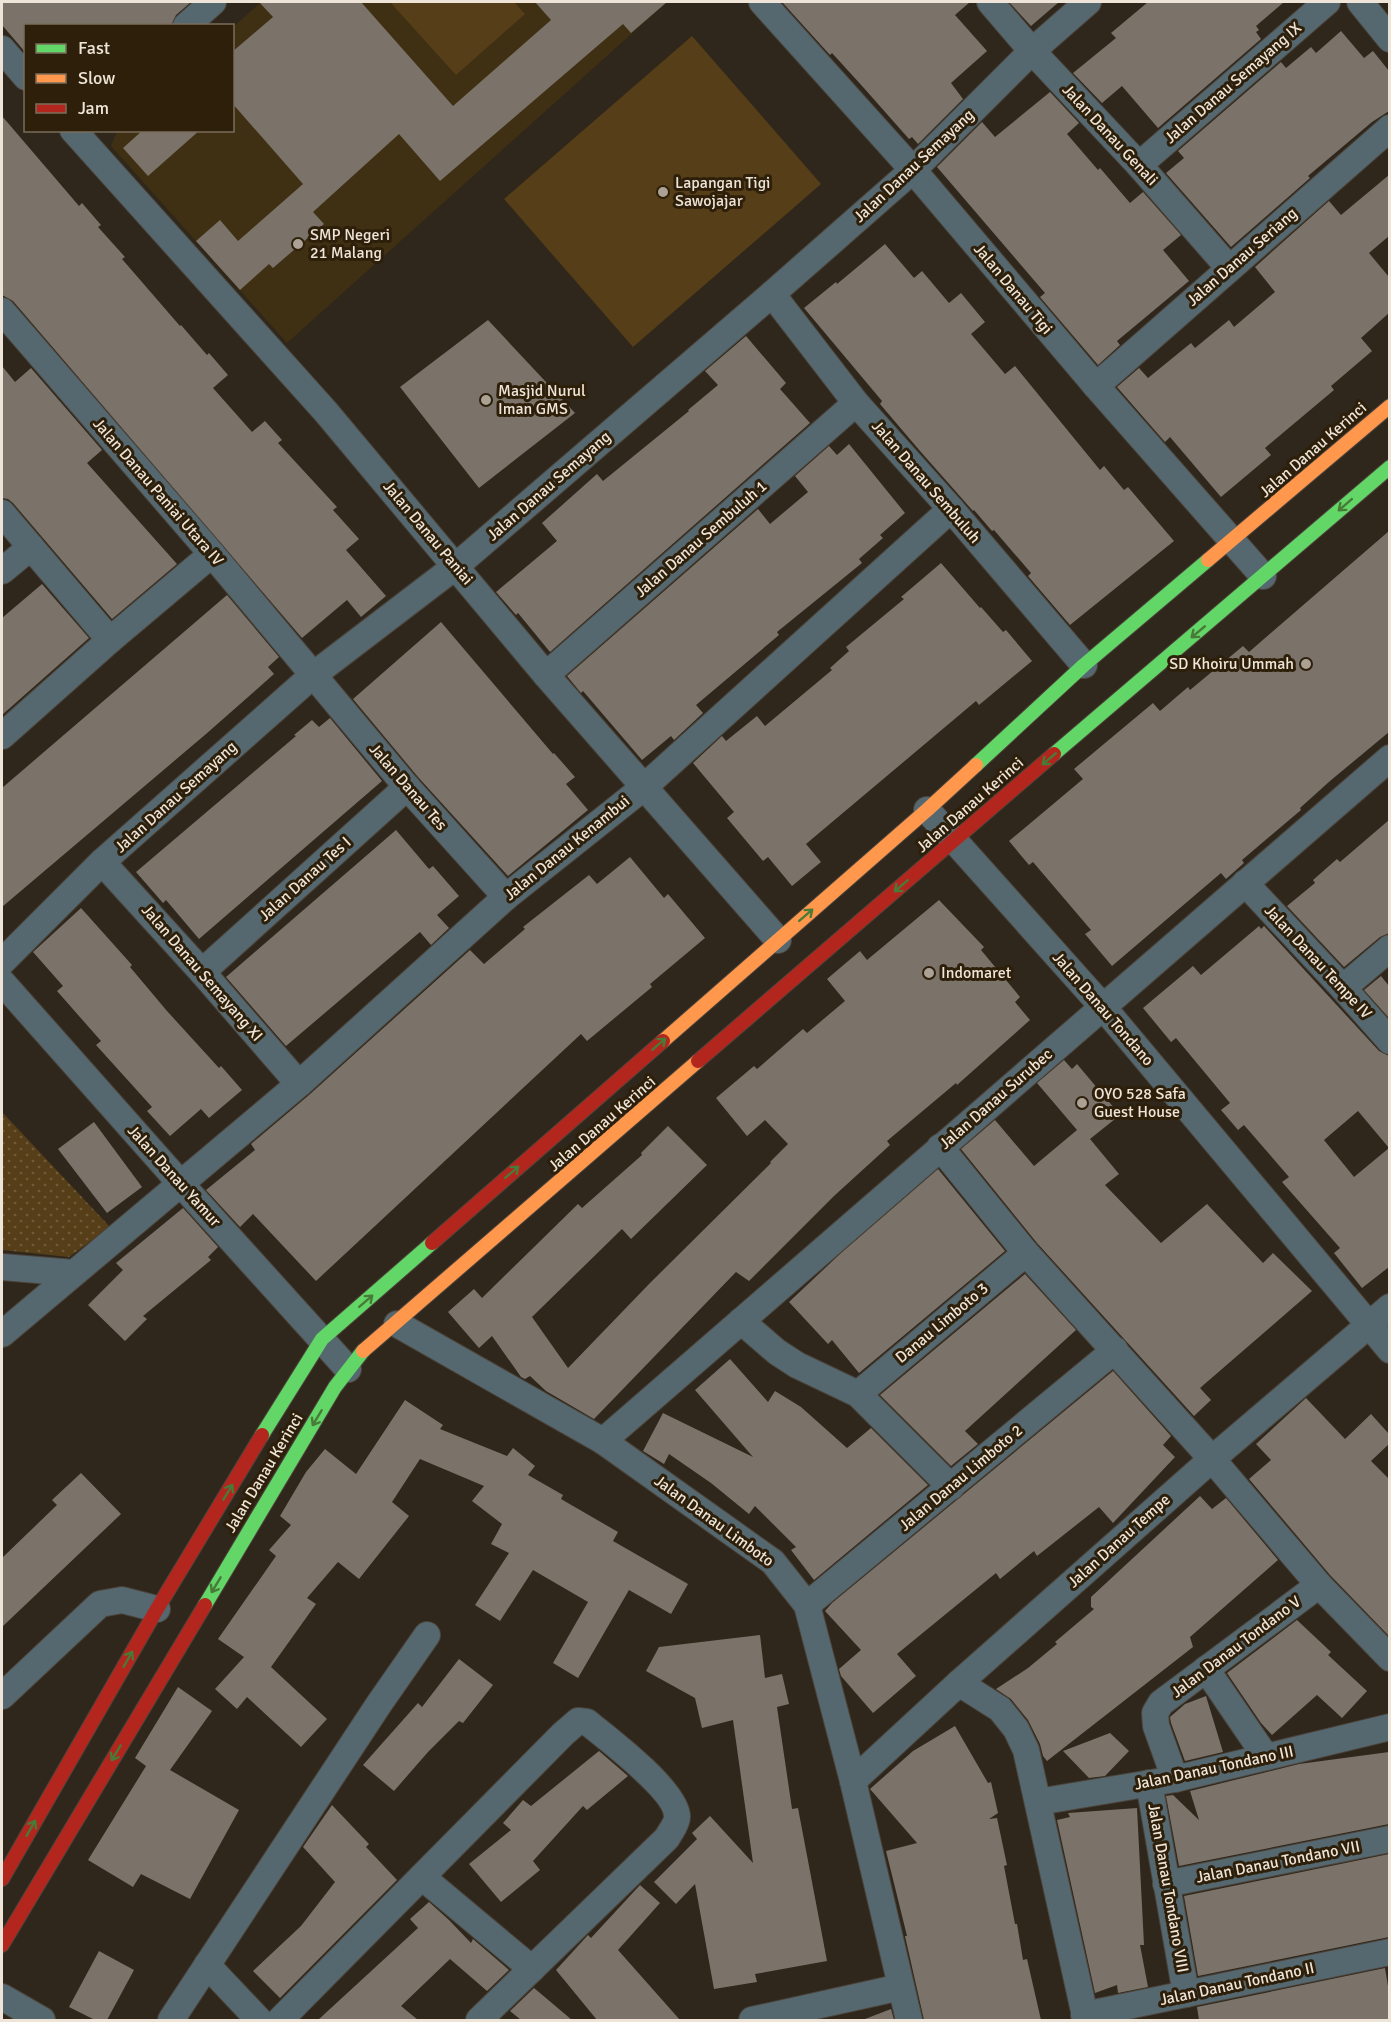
<svg xmlns="http://www.w3.org/2000/svg" width="1391" height="2022" font-family="Signika,sans-serif">
<style>
.built{fill:#3f2f13}
.grass{fill:url(#grass-dots)}
.garden{fill:#563e18}
.building{fill:#7b7369;fill-rule:evenodd}
.lines{fill:none;stroke-linecap:round;stroke-linejoin:round}
.street-casing{stroke:#4c443b;stroke-width:28}
.fast-casing{stroke:#4c443b;stroke-width:16}
.slow-casing{stroke:#4c443b;stroke-width:16}
.jam-casing{stroke:#4c443b;stroke-width:16}
.street{stroke:#556870;stroke-width:26}
.fast{stroke:#63d668;stroke-width:14}
.slow{stroke:#ff974d;stroke-width:14}
.jam{stroke:#b3261e;stroke-width:14}
.oneway{stroke:#487a38}
.poi-dot{fill:#aba295;stroke:#2d1f09;stroke-width:2}
.labels{text-anchor:middle;dominant-baseline:central;stroke-width:6;stroke-linejoin:round;paint-order:stroke}
.street-label{font-size:16px;fill:#eee4d7;stroke:#2d1f09}
.poi-label{font-size:16px;fill:#eee4d7;stroke:#2d1f09;text-anchor:start}
</style>
<defs>
<pattern id="grass-dots" width="8" height="8" patternUnits="userSpaceOnUse" patternTransform="scale(1.5)"><rect width="8" height="8" fill="#563e18"/><path d="M2 2h.1M6 6h.1" fill="none" stroke="#6f5a39" stroke-width="1.8" stroke-linecap="round"/></pattern>
</defs>
<rect width="100%" height="100%" fill="#2f271b"/>
<!-- built -->
<path class="built" d="M261 2H667L287 343 111 146 117 131 232 130 233 27Z"/>
<!-- grass -->
<path class="grass" d="M2 1112 110 1227 69 1257 2 1250Z"/>
<!-- garden -->
<g class="garden">
<path d="M390 2H514L525 14 456 75Z"/>
<path d="M692 36 821 184 633 347 504 199Z"/>
</g>
<!-- building -->
<g class="building">
<path d="M2 2H191L176 15 171 26H26V53L2 25Z"/>
<path d="M259 2H361L453 106 551 20 535 2H667L631 33 623 24 440 181 399 134 313 212 324 224 273 268 269 264 240 290 196 241 220 220 238 241 303 184 232 103V52L273 17Z"/>
<path d="M782 2H970L955 15 987 51 951 83 963 99 918 144 912 137 909 139 863 87 832 53 830 55Z"/>
<path d="M1009 2H1059L1031 26Z"/>
<path d="M1148 2H1284L1256 26 1259 30 1256 32 1261 39 1158 128 1122 86 1102 103 1073 73 1116 38 1111 33Z"/>
<path d="M1341 31 1364 58 1373 51 1389 71V111L1372 122 1308 176 1310 178 1231 247 1166 173 1184 158 1178 151 1281 62 1286 68 1311 47 1316 53Z"/>
<path d="M1050 92 1079 123 1067 134 1098 170 1100 168 1130 203 1143 192 1181 235 1163 250 1189 281 1117 341 1120 345 1098 365 1040 297 1045 293 937 167 982 122 995 137Z"/>
<path d="M2 116 79 206 82 203 101 225 98 227 125 257 122 259 180 326 181 325 207 355 209 353 228 375 213 388 252 432 265 421 282 440 278 443 337 507 333 510 359 539 346 550 386 596 361 617 347 600 302 638 13 301 2 295Z"/>
<path d="M143 130H200L148 176 123 148Z"/>
<path d="M1389 175V236L1369 253 1389 277V313L1361 338 1372 351 1331 386 1334 390 1265 448 1271 455 1221 497 1170 437 1165 442 1117 387 1139 368 1148 378 1191 343 1195 348 1229 320 1234 327 1275 292 1255 267 1329 201 1341 215Z"/>
<path d="M885 244 914 278 922 271 949 303 961 293 985 322 971 334 1005 374 1015 366 1100 470 1104 466 1124 490 1128 487 1174 541 1070 625 1028 576 1031 573 994 530 992 531 974 510 973 511 920 451 880 404 882 401 804 308 836 282 837 284Z"/>
<path d="M488 320 575 413 479 488 400 387Z"/>
<path d="M746 336 786 383 780 389 810 423 550 652 518 613 516 615 496 592 557 541 542 523 597 474 603 481 689 411 688 410 718 385 705 371Z"/>
<path d="M2 366 15 382 31 368 102 450 87 463 177 564 112 619 13 503 8 499 2 498Z"/>
<path d="M849 444 905 513 880 535 883 538 859 559 862 563 777 632 779 635 696 705 703 713 674 740 671 736 642 760 583 691 581 693 567 676 758 509 770 524 808 492 795 476 829 446 837 455Z"/>
<path d="M1389 531V732L1330 781 1300 808 1301 810 1242 860 1244 863 1226 879 1221 873 1112 966 1085 934 1091 930 1033 862 1029 865 1009 841 1083 779 1074 769 1153 703 1160 711 1188 687 1190 690 1243 646 1249 652Z"/>
<path d="M941 563 980 608 981 607 1003 632 1006 630 1032 661 979 705 976 701 806 844 821 862 792 886 768 857 763 861 727 818 734 812 693 763 722 736 726 741 757 716 765 726 832 670 830 668 849 651 846 647 904 599 901 597Z"/>
<path d="M42 584 89 638 2 715V618Z"/>
<path d="M227 595 279 657 268 667 274 674 206 734 2 907V788Z"/>
<path d="M441 622 553 754 554 753 575 777 566 784 588 810 508 876 418 777 353 699Z"/>
<path d="M330 718 382 781 199 939 166 900 163 903 136 872 296 736 294 735 312 720 319 727Z"/>
<path d="M1389 820V933L1380 937 1344 967 1287 906 1315 883 1313 880 1337 859 1340 862Z"/>
<path d="M396 830 429 869 433 866 459 896 437 915 449 928 431 945 420 932 286 1046 226 977Z"/>
<path d="M630 857 664 898 668 894 705 938 650 984 652 987 587 1041 581 1034 316 1281 253 1214 240 1227 206 1190 255 1150 251 1144 309 1095 470 950 484 964 525 929 523 927 589 875 597 884Z"/>
<path d="M939 900 984 947 981 950 1020 997 1015 1002 1030 1020 957 1085 956 1083 887 1141 890 1145 834 1196 749 1281 736 1272 594 1419 546 1391 530 1376 525 1379 521 1377 492 1336 479 1348 448 1312 474 1289 482 1298 578 1204 582 1208 642 1155 641 1153 668 1126 707 1165 631 1239 622 1229 532 1317 568 1368 650 1283 771 1163 770 1162 788 1144 765 1120 747 1136 716 1098 754 1066 757 1069 803 1029 807 1033 845 1001 827 979 860 951 867 960Z"/>
<path d="M81 908 132 965 130 967 167 1011 219 1068 221 1066 242 1090 209 1118 201 1109 170 1136 147 1111 152 1107 96 1045 101 1041 57 991 63 986 33 952Z"/>
<path d="M1259 926 1261 929 1264 926 1379 1051 1389 1056V1267L1362 1288 1334 1253 1340 1248 1282 1182 1289 1177 1244 1125 1238 1130 1221 1110 1230 1103 1176 1038 1171 1042 1143 1008 1193 966 1201 975ZM1358 1111 1389 1148 1354 1177 1324 1140Z"/>
<path d="M1381 976 1389 986V1018L1364 990Z"/>
<path d="M1064 1060 1072 1069 1077 1064 1120 1115 1090 1139 1119 1174 1105 1185 1161 1243 1207 1204 1263 1263 1273 1253 1312 1291 1200 1388 1211 1400 1194 1416 1037 1243 961 1149 995 1120 1034 1166 1077 1130 1037 1083Z"/>
<path d="M94 1122 142 1187 107 1213 58 1149Z"/>
<path d="M938 1169 1005 1251 859 1373 832 1340 828 1344 789 1302 841 1253Z"/>
<path d="M183 1208 218 1247 208 1257 211 1260 143 1316 147 1319 125 1341 88 1305 123 1270 116 1263Z"/>
<path d="M1025 1274 1076 1330 965 1431 978 1444 951 1466 880 1395Z"/>
<path d="M730 1359 768 1402 775 1391 801 1407 847 1448 871 1428 928 1485 814 1580 791 1550 796 1547 755 1506 749 1514 711 1483 669 1454 664 1464 643 1451 663 1413 753 1457 695 1390Z"/>
<path d="M1113 1371 1171 1436 1163 1445 1175 1457 1113 1523 1099 1507 1037 1556 1034 1551 1000 1579 996 1573 897 1654 916 1676 873 1713 841 1676 839 1669 861 1650 825 1611 832 1603Z"/>
<path d="M1306 1398 1345 1439 1371 1414 1389 1434V1444L1371 1461 1389 1479V1636L1330 1575 1249 1479 1271 1460 1256 1444Z"/>
<path d="M405 1400 443 1425 440 1429 507 1456 513 1448 535 1466 528 1475 563 1495 561 1499 618 1532 613 1541 688 1584 671 1614 629 1590 578 1678 553 1663 588 1602 533 1570 500 1621 475 1605 509 1553 491 1544 502 1524 472 1501 484 1486 420 1459 392 1502 409 1516 359 1579 338 1562 307 1598 316 1604 271 1667 327 1719 301 1747 247 1697 237 1709 215 1689 244 1657 218 1639 276 1556 269 1550 291 1525 280 1516 306 1472 325 1449 356 1474Z"/>
<path d="M81 1473 121 1514 2 1627V1558L57 1505 52 1500Z"/>
<path d="M1200 1496 1212 1509 1226 1498 1278 1560 1190 1637 1193 1647 1047 1761 1043 1756 1040 1744 1028 1720 1011 1699 996 1689 1028 1668 1057 1644 1055 1642 1094 1609 1091 1607V1597Z"/>
<path d="M1297 1620 1331 1652 1328 1655 1367 1691 1342 1718 1317 1695 1272 1735 1261 1723 1227 1673Z"/>
<path d="M760 1635 765 1678 782 1674 789 1704 777 1707 792 1809 798 1808 827 1961 755 1974 757 1982 714 1989 695 1884 676 1904 654 1882 697 1839 692 1833 710 1816 753 1863 733 1720 702 1728 695 1698 646 1671 659 1647Z"/>
<path d="M459 1659 493 1685 463 1723 459 1721 428 1752 394 1791 363 1765 418 1703 422 1707Z"/>
<path d="M178 1687 212 1711 170 1770 239 1810 190 1899 141 1874 133 1887 88 1860 146 1766 135 1758Z"/>
<path d="M1206 1696 1223 1752 1185 1761 1171 1723 1170 1717 1185 1704Z"/>
<path d="M955 1726 988 1783 991 1782 998 1813 989 1819 997 1818 1007 1865 1004 1866 1015 1924H1017L1023 1960 1027 1959 1041 2020H924L905 1936H907L886 1851 917 1843 870 1789 913 1751Z"/>
<path d="M1110 1733 1129 1751 1105 1776 1089 1778 1063 1751Z"/>
<path d="M599 1751 628 1776 587 1810 583 1806 533 1861 540 1870 501 1902 469 1864 511 1830 503 1823 523 1800 531 1806Z"/>
<path d="M1389 1752V1824L1179 1866 1166 1796 1173 1795 1199 1820 1190 1791 1299 1764Z"/>
<path d="M332 1805 369 1844 366 1847 397 1880 280 1998 253 1971 301 1926 335 1882 303 1847Z"/>
<path d="M1137 1808 1144 1945H1140L1148 1987 1118 1993 1117 1985 1095 1993 1057 1820 1070 1817 1068 1813Z"/>
<path d="M1389 1854V1937L1198 1976 1184 1896Z"/>
<path d="M640 1885 660 1903 618 1950 680 2020H597L556 1970 588 1935 591 1938Z"/>
<path d="M429 1902 449 1920 471 1943 473 1939 509 1970 487 1991 450 1959 401 2006 418 2020H318L418 1928 410 1919Z"/>
<path d="M99 1951 134 1970 107 2020H95L69 2007Z"/>
<path d="M1385 1968 1389 1992V2020H1199L1197 2007Z"/>
<path d="M534 1988 540 1993 572 2020H521L510 2011Z"/>
<path d="M891 2009 894 2020H866L865 2019Z"/>
</g>
<g class="lines">
<defs>
<g id="street">
<path d="M762 2 913 170 1096 386 1263 576"/>
<path d="M990 2 1032 51 1139 165 1229 268"/>
<path d="M1360 2 1390 39"/>
<path d="M186 26 213 2"/>
<path d="M2 49 26 77"/>
<path d="M73 130 326 412 546 675 778 940"/>
<path d="M1139 165 1327 2"/>
<path d="M772 294 856 403 951 509 1084 665"/>
<path d="M2 311 212 554 407 787 506 897"/>
<path d="M1096 386 1390 128"/>
<path d="M2 513 110 640"/>
<path d="M2 571 31 547"/>
<path d="M546 675 856 403"/>
<path d="M2 736 110 640 212 554"/>
<path d="M927 810 1103 1007 1390 1350"/>
<path d="M102 862 202 972 299 1084"/>
<path d="M1245 883 1343 988 1390 1041"/>
<path d="M2 962 102 862 312 676 456 566 772 294 913 170 1032 51 1088 2"/>
<path d="M202 972 407 787"/>
<path d="M2 982 181 1184 348 1369"/>
<path d="M1343 988 1390 948"/>
<path d="M940 1147 1026 1253 1212 1459 1319 1585 1390 1658"/>
<path d="M2 1267 74 1273"/>
<path d="M741 1321 777 1352 797 1365 858 1394 951 1487"/>
<path d="M397 1324 603 1441 773 1562 807 1605 853 1781 909 2020"/>
<path d="M2 1334 299 1084 506 897 643 788 951 509"/>
<path d="M858 1394 1026 1253"/>
<path d="M603 1441C864 1212 1127 985 1390 758"/>
<path d="M807 1605 1115 1350"/>
<path d="M1206 1669 1266 1757"/>
<path d="M959 1683 1000 1709 1016 1729 1026 1750 1086 2020"/>
<path d="M2 1696 100 1604 122 1600 157 1609"/>
<path d="M1175 1779 1156 1726 1155 1713 1161 1703 1319 1585"/>
<path d="M853 1781 959 1683 1212 1459 1390 1307"/>
<path d="M1149 1783 1186 1994"/>
<path d="M1038 1802 1175 1779 1390 1727"/>
<path d="M422 1877 532 1969"/>
<path d="M1166 1884 1390 1839"/>
<path d="M207 1965 259 2020"/>
<path d="M2 1997 42 2020"/>
<path d="M1084 2015 1390 1952"/>
<path d="M171 2020 379 1704 427 1635"/>
<path d="M280 2020 563 1734 578 1721 587 1722C607 1738 678 1792 677 1817 677 1824 670 1832 667 1838L479 2020"/>
<path d="M752 2020 901 1987"/>
</g>
<g id="fast">
<path d="M1054 754 1390 467"/>
<path d="M976 765 1084 665 1208 560"/>
<path d="M262 1435 322 1339 432 1243"/>
<path d="M205 1605 335 1387 363 1351"/>
</g>
<g id="slow">
<path d="M1208 560 1390 406"/>
<path d="M663 1041 927 810 976 765"/>
<path d="M363 1351 698 1061"/>
</g>
<g id="jam">
<path d="M698 1061 1054 754"/>
<path d="M432 1243 663 1041"/>
<path d="M2 1879 157 1609 262 1435"/>
<path d="M2 1945 205 1605"/>
</g>
</defs>
<!-- street casing -->
<use href="#street" class="street-casing"/>
<!-- fast casing -->
<use href="#fast" class="fast-casing"/>
<!-- slow casing -->
<use href="#slow" class="slow-casing"/>
<!-- jam casing -->
<use href="#jam" class="jam-casing"/>
<!-- street -->
<use href="#street" class="street"/>
<!-- fast -->
<use href="#fast" class="fast"/>
<!-- slow -->
<use href="#slow" class="slow"/>
<!-- jam -->
<use href="#jam" class="jam"/>
</g>
<!-- one-way arrows -->
<defs><path id="oneway-shaft" d="M-6 0H5M1.5-3L5.5 0L1.5 3" fill="none" stroke-width="1.6" stroke-linecap="round" stroke-linejoin="round" transform="scale(1.5)"/></defs>
<g class="oneway">
<use href="#oneway-shaft" transform="translate(1345 505) rotate(139)"/>
<use href="#oneway-shaft" transform="translate(1198 632) rotate(140)"/>
<use href="#oneway-shaft" transform="translate(1049 759) rotate(140)"/>
<use href="#oneway-shaft" transform="translate(901 886) rotate(139)"/>
<use href="#oneway-shaft" transform="translate(806 915) rotate(-41)"/>
<use href="#oneway-shaft" transform="translate(659 1044) rotate(-41)"/>
<use href="#oneway-shaft" transform="translate(512 1172) rotate(-41)"/>
<use href="#oneway-shaft" transform="translate(366 1301) rotate(-41)"/>
<use href="#oneway-shaft" transform="translate(317 1418) rotate(121)"/>
<use href="#oneway-shaft" transform="translate(228 1492) rotate(-59)"/>
<use href="#oneway-shaft" transform="translate(216 1585) rotate(121)"/>
<use href="#oneway-shaft" transform="translate(128 1659) rotate(-60)"/>
<use href="#oneway-shaft" transform="translate(116 1753) rotate(121)"/>
<use href="#oneway-shaft" transform="translate(31 1828) rotate(-60)"/>
</g>
<!-- markers -->
<g class="poi-dot">
<circle cx="663" cy="192" r="6"/>
<circle cx="298" cy="244" r="6"/>
<circle cx="486" cy="400" r="6"/>
<circle cx="1306" cy="664" r="6"/>
<circle cx="929" cy="973" r="6"/>
<circle cx="1082" cy="1103" r="6"/>
</g>
<g class="labels">
<!-- street labels -->
<g class="street-label">
<text transform="translate(1233 83) rotate(-41)">Jalan Danau Semayang IX</text>
<text transform="translate(1110 135) rotate(47)">Jalan Danau Genali</text>
<text transform="translate(914 166) rotate(-43)">Jalan Danau Semayang</text>
<text transform="translate(1242 257) rotate(-41)">Jalan Danau Seriang</text>
<text transform="translate(1013 289) rotate(50)">Jalan Danau Tigi</text>
<text transform="translate(1313 450) rotate(-41)">Jalan Danau Kerinci</text>
<text transform="translate(926 482) rotate(49)">Jalan Danau Sembuluh</text>
<text transform="translate(549 486) rotate(-41)">Jalan Danau Semayang</text>
<text transform="translate(158 492) rotate(49)">Jalan Danau Paniai Utara IV</text>
<text transform="translate(428 533) rotate(50)">Jalan Danau Paniai</text>
<text transform="translate(701 539) rotate(-41)">Jalan Danau Sembuluh 1</text>
<text transform="translate(408 787) rotate(49)">Jalan Danau Tes</text>
<text transform="translate(176 797) rotate(-42)">Jalan Danau Semayang</text>
<text transform="translate(970 805) rotate(-41)">Jalan Danau Kerinci</text>
<text transform="translate(567 848) rotate(-39)">Jalan Danau Kenambui</text>
<text transform="translate(305 879) rotate(-42)">Jalan Danau Tes I</text>
<text transform="translate(1318 962) rotate(47)">Jalan Danau Tempe IV</text>
<text transform="translate(202 973) rotate(49)">Jalan Danau Semayang XI</text>
<text transform="translate(1103 1009) rotate(49)">Jalan Danau Tondano</text>
<text transform="translate(996 1099) rotate(-41)">Jalan Danau Surubec</text>
<text transform="translate(602 1124) rotate(-41)">Jalan Danau Kerinci</text>
<text transform="translate(174 1176) rotate(48)">Jalan Danau Yamur</text>
<text transform="translate(942 1323) rotate(-40)">Danau Limboto 3</text>
<text transform="translate(264 1473) rotate(-59)">Jalan Danau Kerinci</text>
<text transform="translate(961 1478) rotate(-40)">Jalan Danau Limboto 2</text>
<text transform="translate(714 1521) rotate(36)">Jalan Danau Limboto</text>
<text transform="translate(1119 1541) rotate(-42)">Jalan Danau Tempe</text>
<text transform="translate(1236 1647) rotate(-37)">Jalan Danau Tondano V</text>
<text transform="translate(1214 1768) rotate(-12)">Jalan Danau Tondano III</text>
<text transform="translate(1278 1862) rotate(-11)">Jalan Danau Tondano VII</text>
<text transform="translate(1168 1888) rotate(80)">Jalan Danau Tondano VIII</text>
<text transform="translate(1237 1984) rotate(-12)">Jalan Danau Tondano II</text>
</g>
<!-- poi labels -->
<g class="poi-label">
<text x="675" y="183">Lapangan Tigi<tspan x="675" dy="18">Sawojajar</tspan></text>
<text x="310" y="235">SMP Negeri<tspan x="310" dy="18">21 Malang</tspan></text>
<text x="498" y="391">Masjid Nurul<tspan x="498" dy="18">Iman GMS</tspan></text>
<text x="1294" y="664" text-anchor="end">SD Khoiru Ummah</text>
<text x="941" y="973">Indomaret</text>
<text x="1094" y="1094">OYO 528 Safa<tspan x="1094" dy="18">Guest House</tspan></text>
</g>
</g>
<!-- border -->
<rect width="1391" height="2022" fill="none" stroke="#eee4d7" stroke-width="6"/>
<!-- legend -->
<rect x="24" y="24" width="210" height="108" fill="#2d1f09" stroke="#7a6e5b" stroke-width="1.5"/>
<rect x="36" y="44" width="30" height="9" fill="#63d668" stroke="#7a6e5b" stroke-width="1.5"/>
<text x="78" y="54" font-size="18" fill="#eee4d7">Fast</text>
<rect x="36" y="74" width="30" height="9" fill="#ff974d" stroke="#7a6e5b" stroke-width="1.5"/>
<text x="78" y="84" font-size="18" fill="#eee4d7">Slow</text>
<rect x="36" y="104" width="30" height="9" fill="#b3261e" stroke="#7a6e5b" stroke-width="1.5"/>
<text x="78" y="114" font-size="18" fill="#eee4d7">Jam</text>
</svg>
